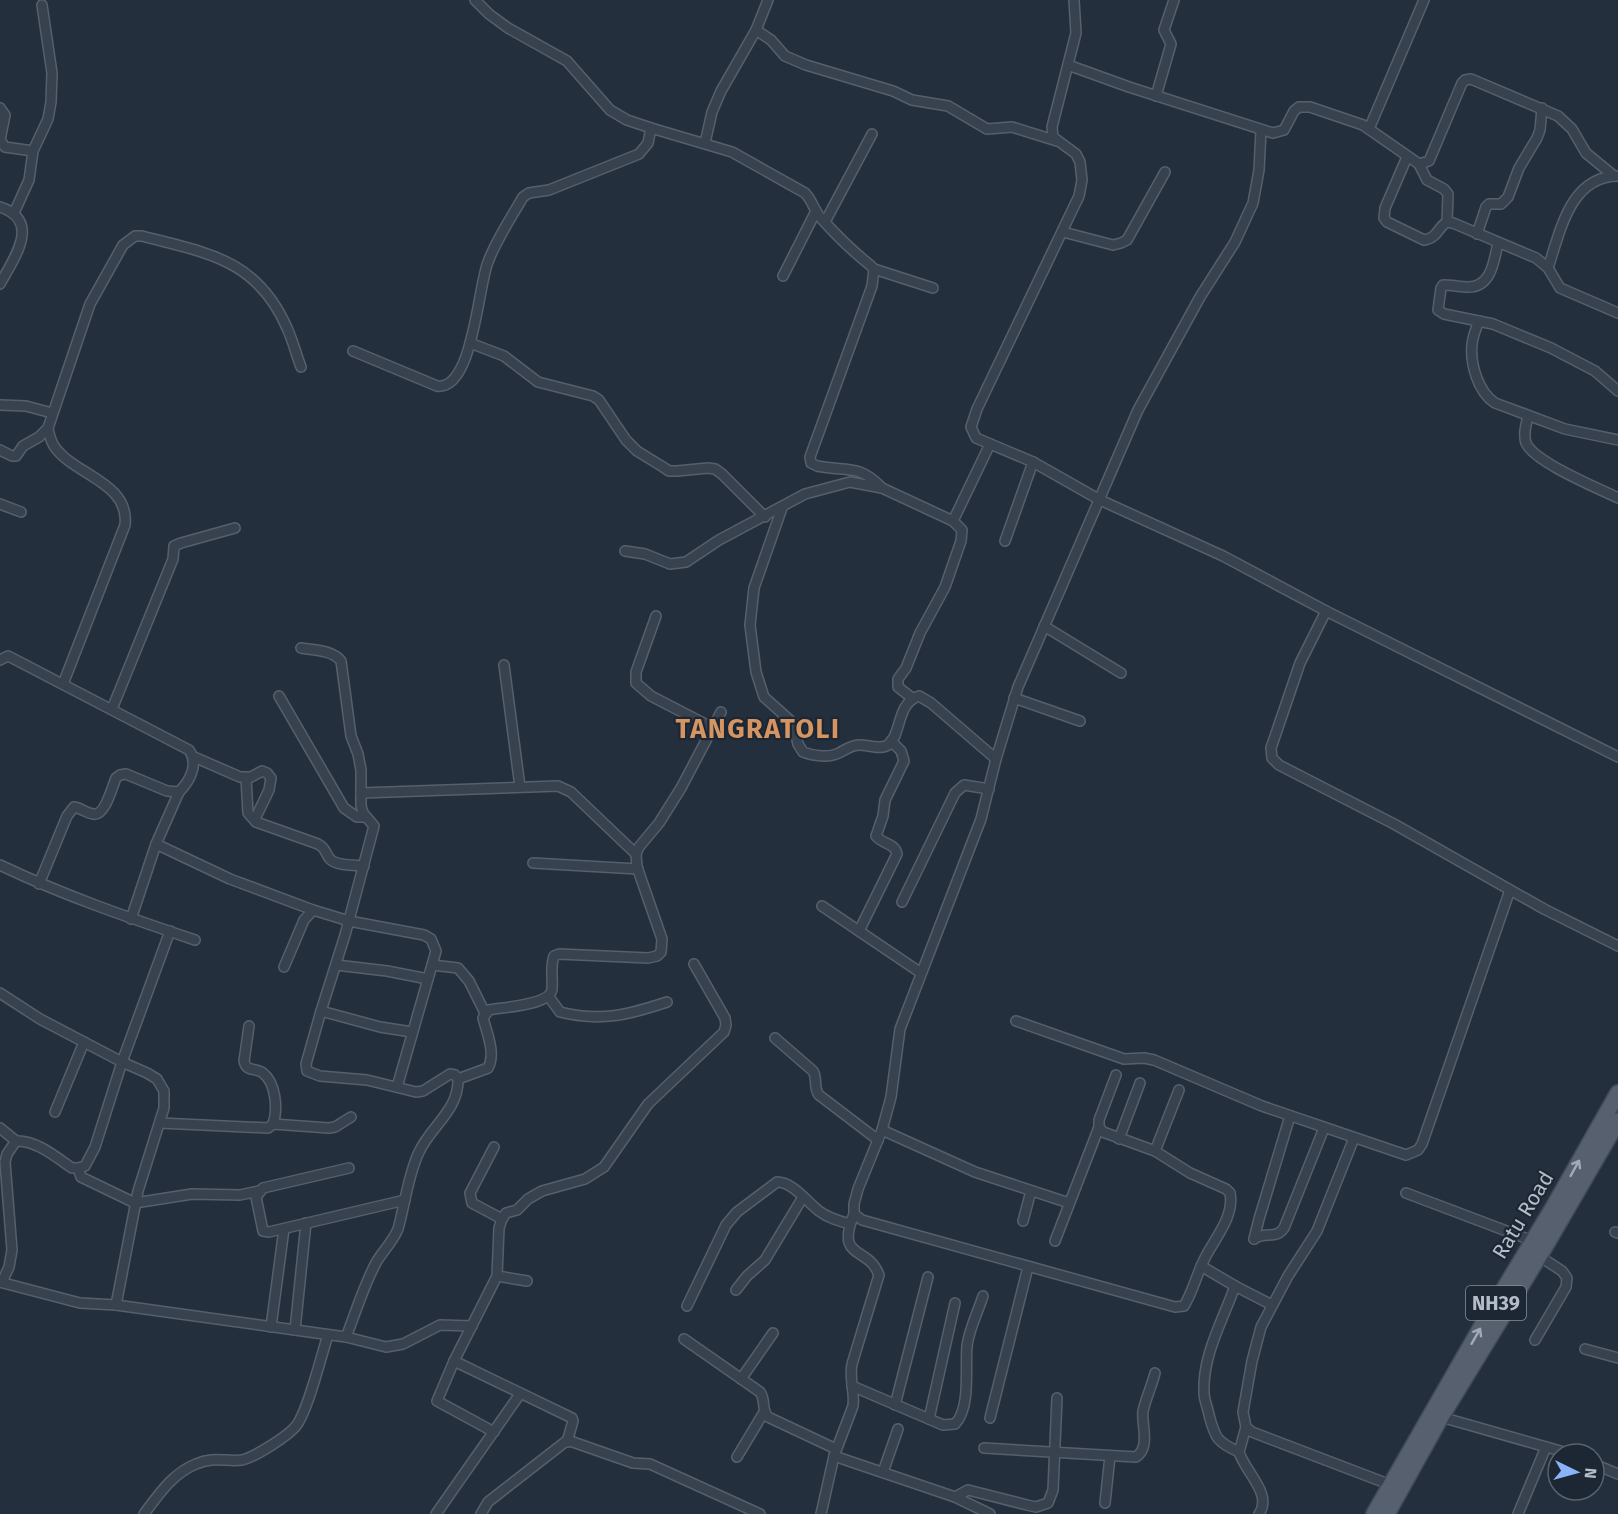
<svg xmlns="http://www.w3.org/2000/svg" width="1618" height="1514" font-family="'Fira Sans',sans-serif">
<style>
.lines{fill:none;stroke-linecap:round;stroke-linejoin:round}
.minor-casing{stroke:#565f6c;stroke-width:12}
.primary-casing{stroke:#414a57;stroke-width:18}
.minor{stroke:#38414e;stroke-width:9}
.primary{stroke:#56606e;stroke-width:15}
.oneway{stroke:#a1aab7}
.labels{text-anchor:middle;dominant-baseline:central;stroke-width:4.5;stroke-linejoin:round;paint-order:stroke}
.shield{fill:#1d2633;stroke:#878f9c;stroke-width:1.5}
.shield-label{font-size:20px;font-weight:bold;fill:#b4bcc9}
.street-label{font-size:21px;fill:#b4bcc9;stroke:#1d2633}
.district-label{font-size:27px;font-weight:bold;letter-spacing:1.5px;fill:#d59563;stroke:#1d2633}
</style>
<rect width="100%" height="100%" fill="#242f3e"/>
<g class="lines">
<defs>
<g id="minor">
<path d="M475 0 489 14 508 28 567 61 610 110 627 120 651 128 732 152 805 193C812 200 814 210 820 217 836 235 851 250 870 265L874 269 872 286 810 457 811 463 817 466C847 472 858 463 882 488"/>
<path d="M1074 0 1076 33 1052 127 1053 137 1076 154 1080 162 1082 180 1079 196 977 409 971 427 976 438 1033 462 1100 500 1223 556 1326 611 1618 757"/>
<path d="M756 30 771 40 785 56 806 65 893 91 912 100 948 106 987 129 1012 127 1057 141"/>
<path d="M1068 65 1129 87 1273 133 1284 130 1294 111 1299 107H1310L1363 125 1419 164 1429 161 1462 83 1465 80 1471 79 1558 116 1572 129 1586 153 1614 176"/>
<path d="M1156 96 1171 44 1164 30 1174 0"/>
<path d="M0 108 5 115 0 140 5 147 33 151"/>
<path d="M1369 129 1424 0"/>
<path d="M705 143 712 112 721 91 756 30 768 0"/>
<path d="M1407 157 1385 208 1384 218 1387 222 1424 240C1438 238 1437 228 1447 222L1453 223 1536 258 1548 268 1560 288 1618 313"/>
<path d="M1419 164 1427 180 1444 189 1448 194 1447 222"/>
<path d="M0 207C42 221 14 258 0 284"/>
<path d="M14 213 29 180 33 151 48 119 51 102 52 73 42 5"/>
<path d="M825 222 872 134"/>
<path d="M1063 232 1113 245 1121 243 1127 240 1165 172"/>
<path d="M1477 234 1486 207 1489 204H1501L1508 197 1519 168 1537 138 1540 130 1542 108"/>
<path d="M1498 243C1494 260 1492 287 1468 287 1460 287 1452 285 1443 285L1441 288 1438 310 1444 314 1493 324 1551 348 1595 371 1618 391"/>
<path d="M1548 268C1560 232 1570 176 1618 176"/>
<path d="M874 269 933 288"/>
<path d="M783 276 816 211"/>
<path d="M1479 321C1476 328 1473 336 1472 344 1470 364 1478 392 1495 403L1565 429 1618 440"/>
<path d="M470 343 504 356 538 382 593 396 599 400 626 440 637 451 663 467 669 471H677L708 468 715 469 722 474 765 517"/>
<path d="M353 351 437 386C473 391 478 286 488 262 496 240 511 218 523 197L529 193 549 190 639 154 648 143 651 128"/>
<path d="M0 405 26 406 52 413"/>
<path d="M1528 416C1526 425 1523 434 1526 443 1534 462 1598 488 1618 498"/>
<path d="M0 450 12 456H16L23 446 39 437 48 428"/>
<path d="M0 504 21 512"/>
<path d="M782 508 754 588 750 625 756 672 764 697 793 723 798 744 803 752C813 756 829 758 839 753 847 749 851 745 860 745 868 745 881 750 888 745 902 735 896 703 919 696L931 703 996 759"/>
<path d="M1005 541 1033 462"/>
<path d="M625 551 645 554 670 564 686 562 719 540 805 494 850 482 882 488 953 521"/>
<path d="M1326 611 1300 663 1271 748 1272 758 1279 765 1394 824 1544 909 1618 946"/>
<path d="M656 616 636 672V683L651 696 713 728"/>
<path d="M1044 626 1121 673"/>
<path d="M301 648C314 650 332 650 341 661L351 736 358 754 361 770V806L363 813 374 826 345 935 321 1011 306 1064 307 1071 320 1076 367 1080 416 1092 423 1091 450 1074 455 1075 458 1079C459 1110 431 1126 419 1152 408 1175 405 1204 398 1229 393 1241 384 1250 377 1261 364 1284 356 1312 346 1337"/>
<path d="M0 660 8 656 14 659 189 750C199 764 190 781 179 792L167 791 126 774 120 775 116 778C112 787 105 817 93 814 86 813 81 808 74 807L67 816 39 884"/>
<path d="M504 665 520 787"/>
<path d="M63 684 125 525C130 482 73 475 54 446 51 441 49 434 48 428L90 304 123 245 135 236H142C207 253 257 259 287 328 293 341 296 354 301 367"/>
<path d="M279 696 344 808 357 817H366"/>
<path d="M912 698 898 687V679L906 668 920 633 945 587 961 541 962 530 953 521 990 444"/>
<path d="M1014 698 1080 721"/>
<path d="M112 709 173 559 174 546 181 543 235 528"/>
<path d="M194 757 240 777H251L262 771 267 773 271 778 269 790 256 817V822L318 844C326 848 325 853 330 859 336 866 355 865 364 866"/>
<path d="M246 778 248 813 256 822"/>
<path d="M361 793 558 786 571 792 636 854"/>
<path d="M156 844 230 879 313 910"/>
<path d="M533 863 638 869"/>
<path d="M0 865C65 896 127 917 195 940"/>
<path d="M902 902 955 793 964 785 989 789"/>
<path d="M822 906 921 973"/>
<path d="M131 919 156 844 179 792"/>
<path d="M859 931 897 854C895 843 882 844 876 836L883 816 885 800 904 761 901 751 891 741"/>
<path d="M336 965 387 971 428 979"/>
<path d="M432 965 458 968 469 981 485 1013"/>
<path d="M284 967 304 920 313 910 349 921 424 935 431 939 436 951 397 1087"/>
<path d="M0 993 40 1019 122 1062 147 1073 157 1079 164 1091V1108L138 1191 116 1305"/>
<path d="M549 997 560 1012C601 1022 628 1015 667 1002"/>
<path d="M321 1011 380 1027 412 1032"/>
<path d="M1016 1021 1124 1059 1144 1058 1154 1060 1262 1106 1406 1155 1418 1150 1422 1144 1510 890"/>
<path d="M775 1038 813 1071C818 1079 813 1088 819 1095L878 1140"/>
<path d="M1116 1075 1099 1120V1127L1103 1132 1155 1151 1190 1173 1226 1189 1230 1193C1235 1218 1212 1241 1203 1262 1196 1277 1192 1293 1184 1306L1175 1307 862 1220 854 1214V1204L858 1189 882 1130 891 1097 900 1029 981 819 996 759 1018 687 1138 410 1200 297 1235 242 1253 203 1259 170 1261 131"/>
<path d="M458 1079 488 1068C496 1054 487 1033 483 1018L489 1010C504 1007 551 1005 552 989 553 977 550 967 554 956L559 954 648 958 657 956 661 952 662 939 637 867 636 854 639 847 659 823 681 788 721 712"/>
<path d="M55 1112 84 1042"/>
<path d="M160 1123 268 1128 273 1124C278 1110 276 1083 263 1073 255 1067 247 1073 244 1061L249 1026"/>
<path d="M273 1124 329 1128 335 1127 351 1117"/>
<path d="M0 1128 16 1141"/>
<path d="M882 1130 975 1172 1069 1203"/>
<path d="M1354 1138 1317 1231 1288 1276 1261 1327 1252 1361 1243 1412 1246 1427 1252 1432 1391 1485"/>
<path d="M1119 1139 1140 1083"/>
<path d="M494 1147 470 1193 472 1203 502 1219"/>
<path d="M1155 1151 1179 1090"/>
<path d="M78 1168 81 1177 135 1203 192 1194 240 1195 259 1191"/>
<path d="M349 1168 263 1188 256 1197 263 1231 269 1232 405 1200"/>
<path d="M1406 1193 1533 1241"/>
<path d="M1023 1221 1031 1191"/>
<path d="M1615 1232 1618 1233"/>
<path d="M1254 1239C1265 1231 1276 1240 1284 1228L1324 1128"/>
<path d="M1254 1239 1259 1219 1290 1116"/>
<path d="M1055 1241 1099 1127"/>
<path d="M1201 1266 1235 1286 1272 1305"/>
<path d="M497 1276 527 1281"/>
<path d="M0 1282 80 1303 116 1305 295 1330 346 1337 386 1347 403 1344 440 1325 472 1326"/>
<path d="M2 1282 9 1267 12 1250 5 1162 7 1154 16 1141C36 1140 56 1157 72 1168H78L85 1166 95 1147 122 1062 170 931"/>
<path d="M1235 1286C1223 1320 1202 1356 1204 1393 1204 1400 1208 1408 1209 1415 1215 1438 1217 1442 1239 1452"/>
<path d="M736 1290 747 1276 765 1260 803 1197"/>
<path d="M687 1306 726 1225 737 1212 777 1182C793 1182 807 1202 819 1211 828 1218 839 1221 850 1224"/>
<path d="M271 1327 284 1229"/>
<path d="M295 1330 306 1223"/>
<path d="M684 1339 760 1392C766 1400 761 1409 768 1417L836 1449"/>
<path d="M1535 1340 1566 1287 1567 1278 1562 1271 1539 1256"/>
<path d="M1585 1349 1618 1358"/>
<path d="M454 1361 572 1418 573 1421 567 1442"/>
<path d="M741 1379 773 1333"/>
<path d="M852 1386 943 1425 955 1424C971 1408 965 1367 967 1346 969 1329 978 1312 983 1296"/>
<path d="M895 1405 928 1277"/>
<path d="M1441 1417 1571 1454"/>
<path d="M990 1418 1028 1267"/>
<path d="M929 1419 955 1303"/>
<path d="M1246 1427 1239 1452C1245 1472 1273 1494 1259 1514"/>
<path d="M494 1432 437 1401 454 1361 497 1276 499 1228 502 1219 506 1213 517 1210 528 1199 542 1191 585 1179 604 1167 648 1104 724 1032 726 1025 725 1018 694 964"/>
<path d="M984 1448 1136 1457C1151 1447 1141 1424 1143 1411 1146 1398 1152 1385 1155 1373"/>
<path d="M834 1456 955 1497 990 1514"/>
<path d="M737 1457 764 1412"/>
<path d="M1594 1464 1618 1474"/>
<path d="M883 1472 898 1429"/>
<path d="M955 1497 968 1490 1027 1505 1036 1507 1048 1503 1053 1490 1057 1398"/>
<path d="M1105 1503 1110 1456"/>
<path d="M144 1514C159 1494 173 1473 196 1464 213 1456 226 1462 242 1460 255 1457 288 1436 296 1426 308 1411 321 1356 328 1335"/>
<path d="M436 1514 520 1394"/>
<path d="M481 1514 488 1502 565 1442 570 1441 633 1463 650 1464 760 1514"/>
<path d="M821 1514 834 1456 853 1406C855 1392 849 1379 852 1364L879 1275C868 1245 835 1261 854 1214"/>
<path d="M1518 1514 1546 1447"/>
</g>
<g id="primary">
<path d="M1374 1514 1484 1322 1554 1206 1618 1093"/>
<path d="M1387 1514 1441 1417 1546 1245 1618 1121"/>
</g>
</defs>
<!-- minor casing -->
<use href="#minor" class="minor-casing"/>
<!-- primary casing -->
<use href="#primary" class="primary-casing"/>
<!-- minor -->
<use href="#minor" class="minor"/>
<!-- primary -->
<use href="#primary" class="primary"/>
</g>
<!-- one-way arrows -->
<defs><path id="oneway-shaft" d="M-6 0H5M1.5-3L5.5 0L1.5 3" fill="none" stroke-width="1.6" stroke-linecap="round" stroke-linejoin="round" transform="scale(1.5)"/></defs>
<g class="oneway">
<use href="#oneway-shaft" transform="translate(1575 1168) rotate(-61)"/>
<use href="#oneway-shaft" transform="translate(1476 1336) rotate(-60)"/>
</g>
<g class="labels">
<!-- shield labels -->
<rect class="shield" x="1466" y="1286" width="60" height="34" rx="4.5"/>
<g class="shield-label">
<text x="1496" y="1303">NH39</text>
</g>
<!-- street labels -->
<g class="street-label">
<text transform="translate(1523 1215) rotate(-59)">Ratu Road</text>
</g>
<!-- district labels -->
<g class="district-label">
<text x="758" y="729">TANGRATOLI</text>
</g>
</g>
<!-- north arrow -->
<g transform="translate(1576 1472) rotate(95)"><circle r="28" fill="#1d2633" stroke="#59626f" stroke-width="1.5"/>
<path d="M0-4.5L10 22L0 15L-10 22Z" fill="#8ab4f8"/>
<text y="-9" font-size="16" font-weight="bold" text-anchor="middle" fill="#b4bcc9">N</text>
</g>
</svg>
